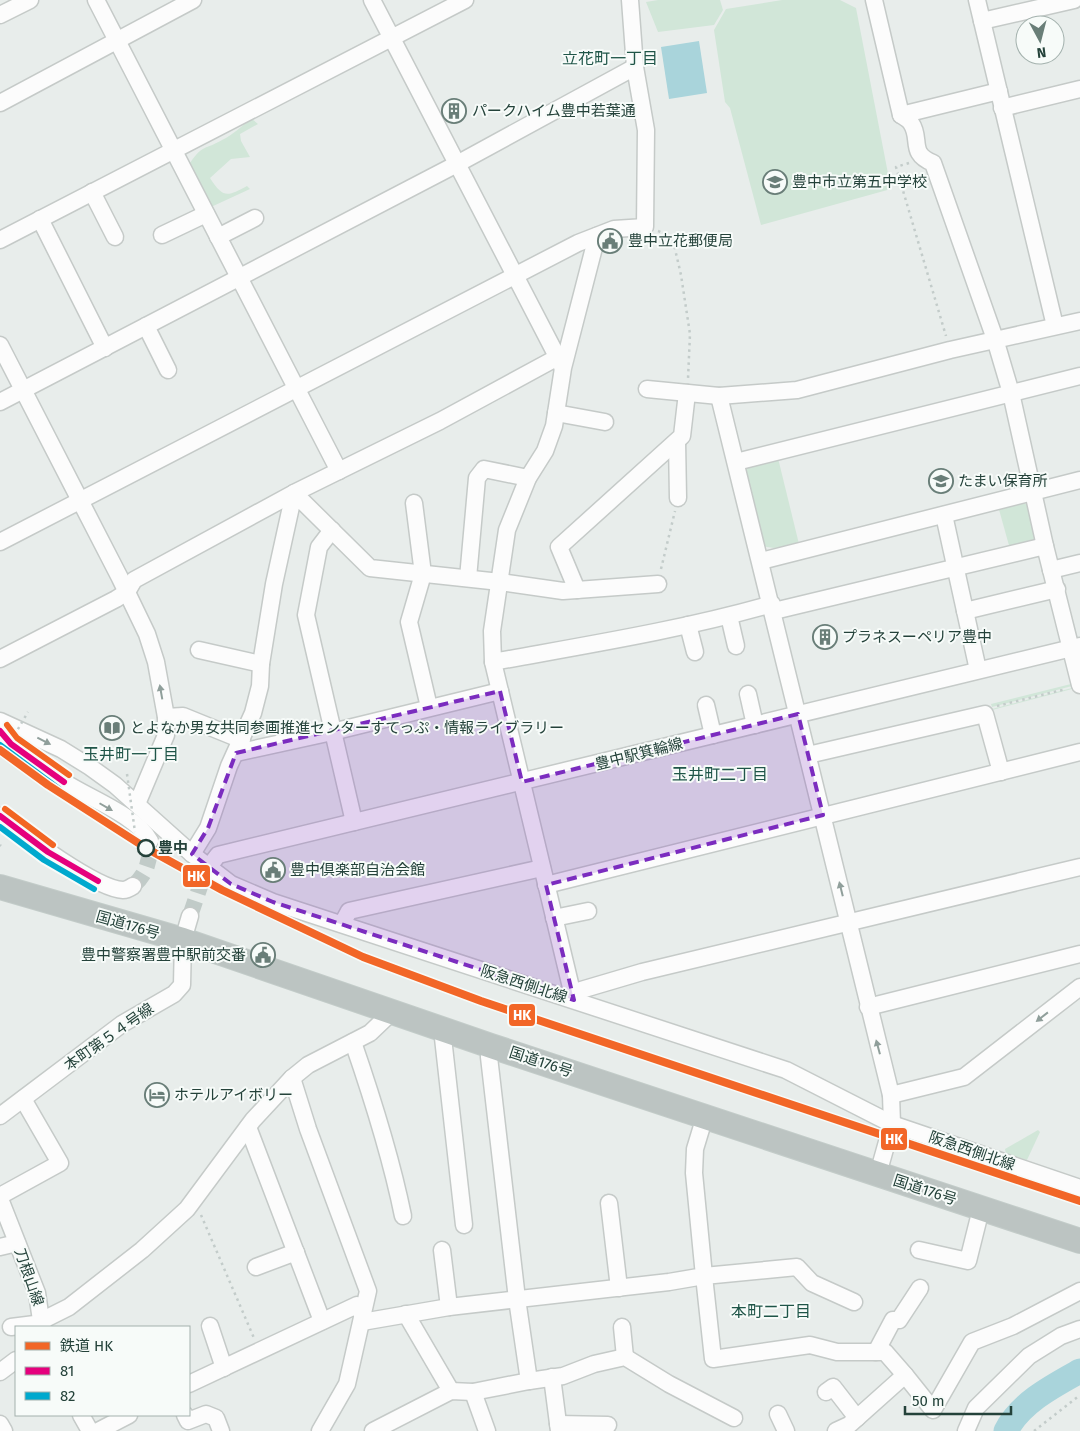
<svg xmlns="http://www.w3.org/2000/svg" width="1080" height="1431" font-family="'Fira Sans','Noto Sans JP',sans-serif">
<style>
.green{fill:#d1e6d8}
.water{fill:#a9d4db}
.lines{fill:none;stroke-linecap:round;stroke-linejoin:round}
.river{stroke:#a9d4db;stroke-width:25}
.minor-tunnel{stroke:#c1cbc8;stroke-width:16;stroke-dasharray:16 8;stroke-linecap:butt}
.minor-casing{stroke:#c5cac8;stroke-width:19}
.highway-casing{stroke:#c3ccc9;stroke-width:26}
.path{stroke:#c3ccca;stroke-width:2.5;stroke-dasharray:2.5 4;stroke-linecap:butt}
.minor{stroke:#fcfcfc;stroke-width:16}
.highway{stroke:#bcc4c2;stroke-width:24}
.path-bridge{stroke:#c3ccca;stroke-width:2.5;stroke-dasharray:2.5 4;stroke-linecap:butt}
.bus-1-casing{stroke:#f7fbf9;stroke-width:10}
.bus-2-casing{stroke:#f7fbf9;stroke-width:10}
.bus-3-casing{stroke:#f7fbf9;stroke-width:10}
.bus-1{stroke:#e5007d;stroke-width:6}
.bus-2{stroke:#00a9ce;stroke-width:6}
.bus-3{stroke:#f26522;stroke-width:6}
.rail-1-casing{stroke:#f7fbf9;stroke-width:11}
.rail-1{stroke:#f26627;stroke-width:8}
.oneway{fill:#909f9b}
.marked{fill:#7b2cbf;fill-opacity:0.2;stroke:#7b2cbf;stroke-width:4;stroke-dasharray:10 6;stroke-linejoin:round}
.stop-dot{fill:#f7fbf9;stroke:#24423a;stroke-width:2.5}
.labels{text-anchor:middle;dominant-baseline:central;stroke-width:4;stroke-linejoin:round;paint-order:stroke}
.poi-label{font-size:15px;fill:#24423a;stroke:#f7fbf9;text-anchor:start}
.street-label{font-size:15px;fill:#24423a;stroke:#f7fbf9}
.stop-label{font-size:15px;font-weight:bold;fill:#24423a;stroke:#f7fbf9;text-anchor:start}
.neighbourhood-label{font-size:16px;fill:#1f5548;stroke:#f7fbf9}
.line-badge{stroke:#f7fbf9;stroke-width:2}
.badge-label{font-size:14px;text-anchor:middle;font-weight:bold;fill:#fff}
</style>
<rect width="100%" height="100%" fill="#e8edeb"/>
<!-- green -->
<g class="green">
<path d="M658 0H720L723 10 714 25 658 32 646 2Z"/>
<path d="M782 0H840L856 8 891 189 761 225 730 108 725 102 714 30 726 9Z"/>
<path d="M252 119 258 124 240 134 241 141 250 157 231 159 210 178C223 198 227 197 247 186L250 189 211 207 190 163C203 144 205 150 222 140 233 135 242 125 252 119Z"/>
<path d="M777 454 799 544 774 548 760 546 743 462Z"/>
<path d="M1020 501 1028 505 1036 538 1034 542 1010 549 998 506Z"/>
<path d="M1071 684 1072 686 992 707 991 704Z"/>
<path d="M1072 688V689L992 710V709Z"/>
<path d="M1038 1130 1040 1132 1027 1160 1006 1154 1005 1149Z"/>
</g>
<!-- water -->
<path class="water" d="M699 41 707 93 669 99 661 47Z"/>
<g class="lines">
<!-- river -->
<path class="river" d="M1006 1431C1020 1403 1053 1386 1080 1371"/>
<!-- minor-tunnel -->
<g class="minor-tunnel">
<path d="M133 886C148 873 150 859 150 841"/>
<path d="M190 916 205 872"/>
</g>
<defs>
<g id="minor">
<path d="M96 0 339 471"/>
<path d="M372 0 562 366"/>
<path d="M874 0 901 115C904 117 909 120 911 123 922 139 908 153 933 163L995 339 1011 393 1045 546 1080 685"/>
<path d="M977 0 1055 326"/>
<path d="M0 15 30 0"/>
<path d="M982 21 1074 0"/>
<path d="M0 103 193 0"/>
<path d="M1002 108 1080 89"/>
<path d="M901 115 999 91"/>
<path d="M92 192 115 237"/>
<path d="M40 219 105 348"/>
<path d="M162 235 206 214"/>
<path d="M218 237 255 218"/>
<path d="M0 240 465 0"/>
<path d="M146 326 168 370"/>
<path d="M0 345 120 578 147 634 156 662 166 717V735L137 804"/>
<path d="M647 389 719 396 797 390 950 350 1080 321"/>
<path d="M719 396 891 1095 892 1124 878 1174"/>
<path d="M0 402 457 164 635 67"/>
<path d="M556 413 605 422"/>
<path d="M677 441 678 498"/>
<path d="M736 462 1080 376"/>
<path d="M414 503 423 574 409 622 429 707"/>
<path d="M944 515 978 670"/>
<path d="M332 530 319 547 306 615 354 822"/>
<path d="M0 542 578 243 614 229 645 227 646 130 635 67 630 0"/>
<path d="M761 561 1080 480"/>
<path d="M1051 570 1080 563"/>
<path d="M468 578 477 478 484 469 528 478"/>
<path d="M577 590 559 547 682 436 687 393"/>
<path d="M774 611 1045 546"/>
<path d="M965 611 1057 589"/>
<path d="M729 616 736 646"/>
<path d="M688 625 695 652"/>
<path d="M199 650 261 664"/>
<path d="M0 659 116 599 127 592 134 580 294 493 440 421 558 357"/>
<path d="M493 662C586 645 681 630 772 604"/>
<path d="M748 694 755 725"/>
<path d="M706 705 713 735"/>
<path d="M166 717 183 716 242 740"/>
<path d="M0 721 61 749 90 767 115 785 192 854 231 884 273 902 786 1070 892 1124 1080 1188"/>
<path d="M0 731C17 751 41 768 64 782 88 798 136 815 150 841"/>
<path d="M236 753 332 732 500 691"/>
<path d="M808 755 985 714 1001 772"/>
<path d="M0 816C23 834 96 889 123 890 127 890 130 888 133 886"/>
<path d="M192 854 208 828 229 766 253 713 260 686 261 664 274 584 294 493 370 568 500 582 563 591 658 584"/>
<path d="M205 872 218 855 1080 646"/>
<path d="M546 885 1080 752"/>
<path d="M554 918 588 911"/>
<path d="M342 924 349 911 542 868"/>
<path d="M574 1000 493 662 492 631 507 530 528 478 545 451 554 426 563 368 597 236"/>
<path d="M574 1000 581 990 642 972 1080 867"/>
<path d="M868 1007 1080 954"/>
<path d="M442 1029 464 1225"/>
<path d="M353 1042C373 1100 391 1157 403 1216"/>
<path d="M292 1078 308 1129 368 1291 347 1384 320 1431"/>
<path d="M891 1095 964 1077 1080 987"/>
<path d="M0 1116 122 1024 174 994 182 985 183 940 190 916"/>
<path d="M248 1127 322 1321"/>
<path d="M0 1196 60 1163 23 1099"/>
<path d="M0 1199 37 1293 42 1327"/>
<path d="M609 1203 619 1288"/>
<path d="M0 1247 17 1243"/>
<path d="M442 1250 449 1307"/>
<path d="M919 1250 968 1261 981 1209"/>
<path d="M256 1267 296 1252"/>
<path d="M854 1302 812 1283 797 1267 704 1276 713 1359 810 1345 837 1352H885L905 1375"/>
<path d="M406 1314 451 1391"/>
<path d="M43 1320 69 1307 142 1250 187 1209 253 1120 292 1078 308 1065 370 1033 392 1012"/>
<path d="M362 1322 449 1307 669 1282 704 1276 694 1173 695 1149 705 1116"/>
<path d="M210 1326 224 1368"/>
<path d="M11 1327 43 1323"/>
<path d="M622 1327 625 1357"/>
<path d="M876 1352 893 1320H899L920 1288"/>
<path d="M0 1372 16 1360"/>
<path d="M552 1377 559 1431"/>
<path d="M529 1381 563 1376 594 1364 625 1357 669 1384 734 1418"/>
<path d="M189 1384 357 1305 363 1316"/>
<path d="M473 1392 487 1431"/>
<path d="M826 1392 833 1387 857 1418"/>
<path d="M778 1414 786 1431"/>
<path d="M81 1415 90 1431"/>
<path d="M185 1415 188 1421 206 1414 216 1418 221 1431"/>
<path d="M0 1424 4 1431"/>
<path d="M558 1424 608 1425"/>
<path d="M98 1431 129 1415"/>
<path d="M373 1431 451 1391 473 1392 529 1381 517 1299 489 1057 491 1046"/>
<path d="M836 1431 849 1425 905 1375 933 1410 972 1342 1013 1326 1080 1291"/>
<path d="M966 1431 976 1408 1029 1356 1061 1336 1080 1329"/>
</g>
<path id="highway" d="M0 887 183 940 491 1046 1080 1241"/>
</defs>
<!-- minor casing -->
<use href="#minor" class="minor-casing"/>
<!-- highway casing -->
<use href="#highway" class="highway-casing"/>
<!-- path -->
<g class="path">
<path d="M909 163 896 167 946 336"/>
<path d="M658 231 672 236 681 275 690 334 688 379"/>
<path d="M661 569 675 511"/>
<path d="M997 706 1066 689"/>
<path d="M0 845 1 846"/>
<path d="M201 1215 254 1338"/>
<path d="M1034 1431 1080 1395"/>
</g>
<!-- minor -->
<use href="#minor" class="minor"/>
<!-- highway -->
<use href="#highway" class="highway"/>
<!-- path-bridge -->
<g class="path-bridge">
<path d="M8 746 28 712"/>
<path d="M127 774 135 832"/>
</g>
<defs>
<g id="bus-1">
<path d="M0 731 11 744 64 782"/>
<path d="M0 816 48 852 98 881"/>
</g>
<g id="bus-2">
<path d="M0 745 59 789"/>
<path d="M0 827 44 860 94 889"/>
</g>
<g id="bus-3">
<path d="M7 725 17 738 69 775"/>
<path d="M5 809 53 845"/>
</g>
</defs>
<!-- bus-1 casing -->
<use href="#bus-1" class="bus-1-casing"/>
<!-- bus-2 casing -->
<use href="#bus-2" class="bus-2-casing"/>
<!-- bus-3 casing -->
<use href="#bus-3" class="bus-3-casing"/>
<!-- bus-1 -->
<use href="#bus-1" class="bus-1"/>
<!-- bus-2 -->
<use href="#bus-2" class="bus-2"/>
<!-- bus-3 -->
<use href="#bus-3" class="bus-3"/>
<defs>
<path id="rail-1" d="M0 750 48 785 146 848 222 890 363 957 481 1001 1080 1201"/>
</defs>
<!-- rail-1 casing -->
<use href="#rail-1" class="rail-1-casing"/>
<!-- rail-1 -->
<use href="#rail-1" class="rail-1"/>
</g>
<!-- one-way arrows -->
<defs><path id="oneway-solid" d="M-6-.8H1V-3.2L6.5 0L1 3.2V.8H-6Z" transform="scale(1.25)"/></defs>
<g class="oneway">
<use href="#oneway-solid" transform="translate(161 692) rotate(-100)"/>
<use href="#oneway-solid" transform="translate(44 741) rotate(27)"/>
<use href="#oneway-solid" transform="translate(106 807) rotate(30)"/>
<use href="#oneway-solid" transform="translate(841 889) rotate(-104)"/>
<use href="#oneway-solid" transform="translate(1042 1017) rotate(142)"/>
<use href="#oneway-solid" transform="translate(878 1047) rotate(-105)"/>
</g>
<!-- marked area -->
<path class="marked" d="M500 691 522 782 798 714 823 815 546 885 574 1000 273 902 231 884 192 854 208 828 236 753Z"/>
<!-- icons -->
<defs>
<symbol id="building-ring" viewBox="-11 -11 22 22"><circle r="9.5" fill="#f7fbf9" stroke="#697e78" stroke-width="1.5"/><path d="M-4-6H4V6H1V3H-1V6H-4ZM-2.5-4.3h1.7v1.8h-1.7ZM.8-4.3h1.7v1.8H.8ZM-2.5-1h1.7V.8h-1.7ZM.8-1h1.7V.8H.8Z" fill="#697e78"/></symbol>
<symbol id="school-ring" viewBox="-11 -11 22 22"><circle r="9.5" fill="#f7fbf9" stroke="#697e78" stroke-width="1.5"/><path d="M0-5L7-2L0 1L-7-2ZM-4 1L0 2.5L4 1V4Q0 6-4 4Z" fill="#697e78"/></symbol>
<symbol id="civic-ring" viewBox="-11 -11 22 22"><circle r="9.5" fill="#f7fbf9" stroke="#697e78" stroke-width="1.5"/><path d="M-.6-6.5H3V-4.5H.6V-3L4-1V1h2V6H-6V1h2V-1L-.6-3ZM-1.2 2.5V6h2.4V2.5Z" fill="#697e78"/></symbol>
<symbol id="library-ring" viewBox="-11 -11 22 22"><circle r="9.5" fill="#f7fbf9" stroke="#697e78" stroke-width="1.5"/><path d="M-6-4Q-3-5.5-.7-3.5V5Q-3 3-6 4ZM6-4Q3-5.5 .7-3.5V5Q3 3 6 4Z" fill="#697e78"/></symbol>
<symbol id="hotel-ring" viewBox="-11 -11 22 22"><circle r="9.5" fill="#f7fbf9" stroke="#697e78" stroke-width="1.5"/><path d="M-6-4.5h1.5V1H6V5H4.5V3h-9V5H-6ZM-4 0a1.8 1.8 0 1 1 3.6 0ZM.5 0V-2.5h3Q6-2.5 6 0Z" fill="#697e78"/></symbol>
</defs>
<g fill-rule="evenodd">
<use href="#building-ring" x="440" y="97" width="28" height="28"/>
<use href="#school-ring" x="761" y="168" width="28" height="28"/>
<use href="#civic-ring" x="596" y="227" width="28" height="28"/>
<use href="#school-ring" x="927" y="467" width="28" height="28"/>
<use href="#building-ring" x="811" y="623" width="28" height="28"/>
<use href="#library-ring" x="98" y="714" width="28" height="28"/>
<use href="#civic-ring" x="259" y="856" width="28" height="28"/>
<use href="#civic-ring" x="249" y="941" width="28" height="28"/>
<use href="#hotel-ring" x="143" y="1081" width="28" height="28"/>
</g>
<!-- markers -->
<circle class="stop-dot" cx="146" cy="848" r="8"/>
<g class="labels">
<!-- poi labels -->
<g class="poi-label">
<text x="472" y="111">パークハイム豊中若葉通</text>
<text x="792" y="182">豊中市立第五中学校</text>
<text x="628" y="241">豊中立花郵便局</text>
<text x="958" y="481">たまい保育所</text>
<text x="842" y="637">プラネスーペリア豊中</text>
<text x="130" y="728">とよなか男女共同参画推進センターすてっぷ・情報ライブラリー</text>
<text x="290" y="870">豊中倶楽部自治会館</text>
<text x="246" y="955" text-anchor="end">豊中警察署豊中駅前交番</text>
<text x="174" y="1095">ホテルアイボリー</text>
</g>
<!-- street labels -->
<g class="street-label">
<text transform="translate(639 754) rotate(-14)">豊中駅箕輪線</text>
<text transform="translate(128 925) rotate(16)">国道176号</text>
<text transform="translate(524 984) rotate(18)">阪急西側北線</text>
<text transform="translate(109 1037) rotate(-35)">本町第５４号線</text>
<text transform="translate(541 1062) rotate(18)">国道176号</text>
<text transform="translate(972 1151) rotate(19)">阪急西側北線</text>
<text transform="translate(925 1190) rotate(18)">国道176号</text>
<text transform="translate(29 1277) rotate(71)">刀根山線</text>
</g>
<!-- stop labels -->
<g class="stop-label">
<text x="158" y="848">豊中</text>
</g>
<!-- neighbourhood labels -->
<g class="neighbourhood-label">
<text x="610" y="58">立花町一丁目</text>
<text x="131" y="754">玉井町一丁目</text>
<text x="720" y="774">玉井町二丁目</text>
<text x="771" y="1311">本町二丁目</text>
</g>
</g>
<g class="line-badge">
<rect x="182" y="864" width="29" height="24" rx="5" fill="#f26627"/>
<rect x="508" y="1003" width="28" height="24" rx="5" fill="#f26627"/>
<rect x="880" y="1127" width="28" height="24" rx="5" fill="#f26627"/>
</g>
<g class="badge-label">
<text x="196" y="881">HK</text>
<text x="522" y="1020">HK</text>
<text x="894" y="1144">HK</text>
</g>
<!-- legend -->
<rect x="15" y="1326" width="175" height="90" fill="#f7fbf9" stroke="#a3b1ad"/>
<rect x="25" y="1342" width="25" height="8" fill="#f26627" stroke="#a3b1ad"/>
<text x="60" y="1351" font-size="15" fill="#24423a">鉄道 HK</text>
<rect x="25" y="1367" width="25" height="8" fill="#e5007d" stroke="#a3b1ad"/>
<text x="60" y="1376" font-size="15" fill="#24423a">81</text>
<rect x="25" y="1392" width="25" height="8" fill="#00a9ce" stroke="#a3b1ad"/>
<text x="60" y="1401" font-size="15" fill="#24423a">82</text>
<!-- north arrow -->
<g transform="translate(1040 40) rotate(173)"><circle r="24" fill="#f7fbf9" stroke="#a3b1ad"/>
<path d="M0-4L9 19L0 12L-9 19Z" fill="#697e78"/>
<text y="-8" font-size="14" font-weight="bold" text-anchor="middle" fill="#24423a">N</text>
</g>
<!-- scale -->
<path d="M905 1406v8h106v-8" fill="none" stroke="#24423a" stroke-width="2.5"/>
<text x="912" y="1406" font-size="15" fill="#24423a" stroke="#f7fbf9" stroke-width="4" paint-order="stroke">50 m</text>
</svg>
